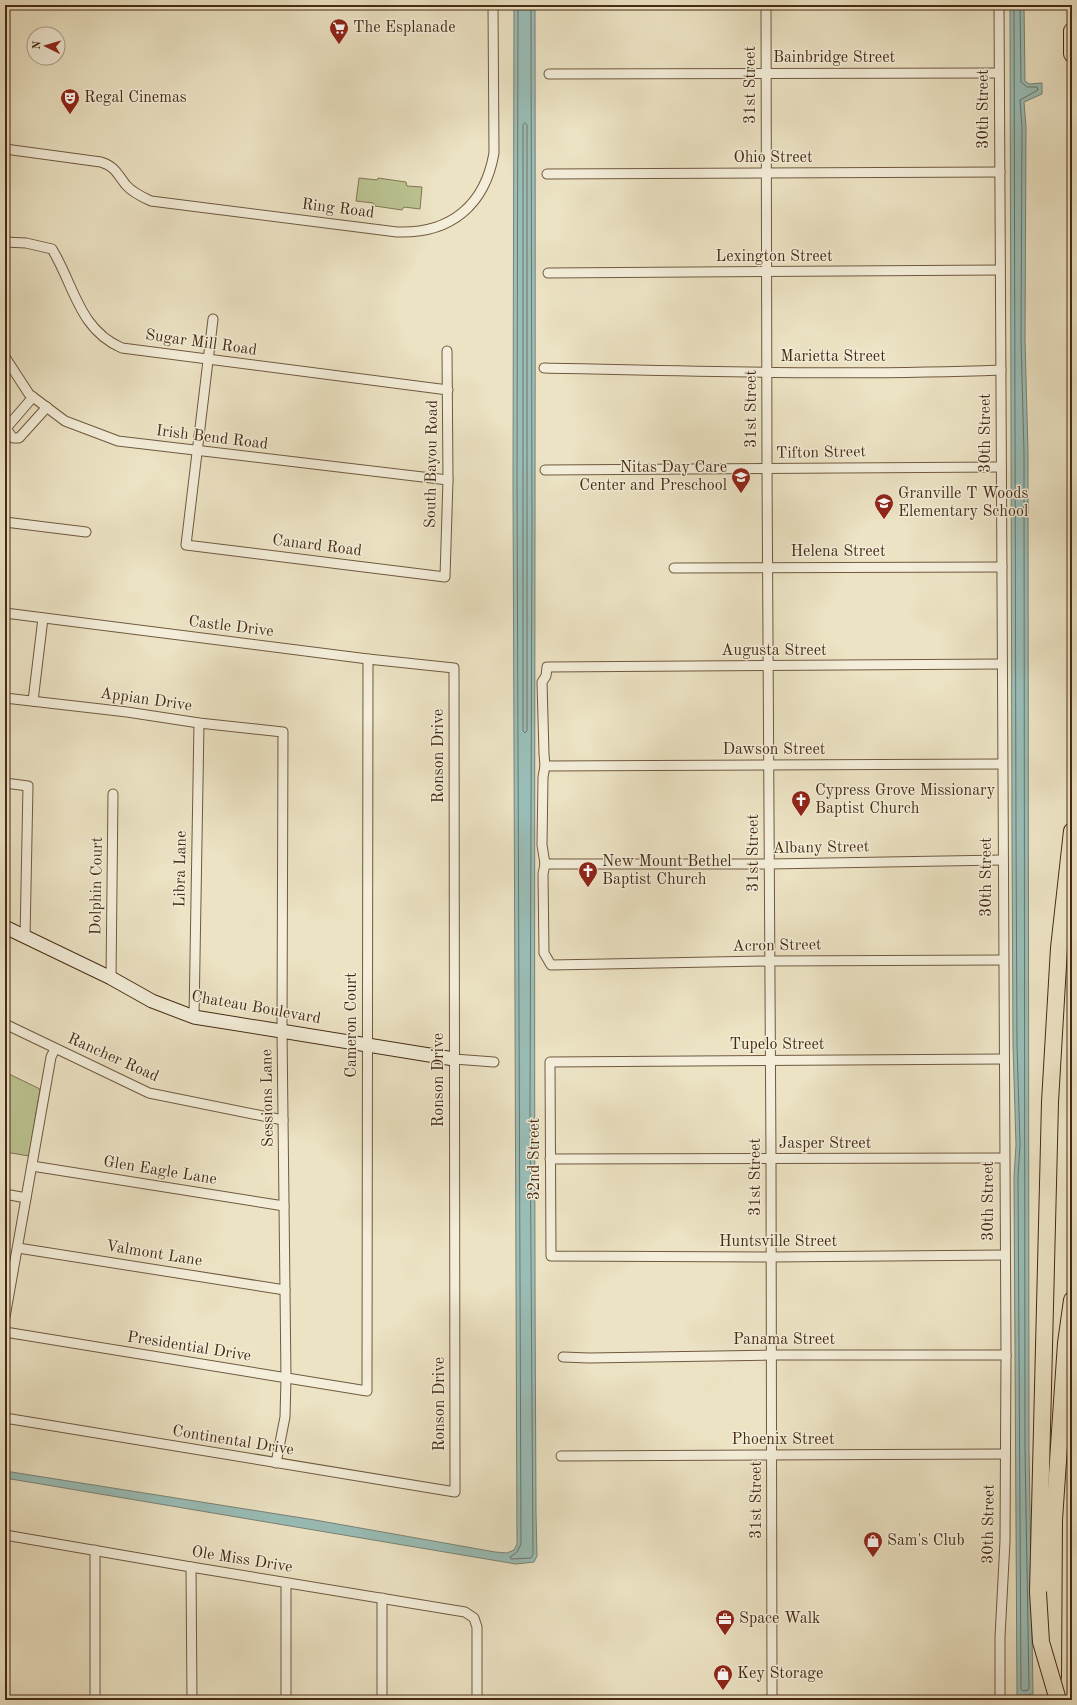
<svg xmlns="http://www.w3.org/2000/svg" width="1077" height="1705" font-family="'Old Standard TT',serif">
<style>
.green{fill:#bbc391;stroke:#807752}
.water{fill:#99beb8;stroke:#788376}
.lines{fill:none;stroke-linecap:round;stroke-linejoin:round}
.shore{stroke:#707466;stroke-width:1}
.street-casing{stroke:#70593f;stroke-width:11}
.secondary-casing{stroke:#462b13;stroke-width:15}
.highway-casing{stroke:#462b13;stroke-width:18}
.street{stroke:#f3edd9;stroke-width:9}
.secondary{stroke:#f3edd9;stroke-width:13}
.highway{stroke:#ece3c4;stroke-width:16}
.highway-bridge-casing{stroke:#462b13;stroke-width:18;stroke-linecap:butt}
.highway-bridge{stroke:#ece3c4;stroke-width:16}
.labels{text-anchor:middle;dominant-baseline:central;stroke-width:3;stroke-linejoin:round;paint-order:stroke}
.poi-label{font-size:16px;fill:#462b13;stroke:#f3edd9;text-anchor:start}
.street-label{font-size:16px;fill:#462b13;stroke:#f3edd9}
</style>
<rect width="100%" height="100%" fill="#ece3c4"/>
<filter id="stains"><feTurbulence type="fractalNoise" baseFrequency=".005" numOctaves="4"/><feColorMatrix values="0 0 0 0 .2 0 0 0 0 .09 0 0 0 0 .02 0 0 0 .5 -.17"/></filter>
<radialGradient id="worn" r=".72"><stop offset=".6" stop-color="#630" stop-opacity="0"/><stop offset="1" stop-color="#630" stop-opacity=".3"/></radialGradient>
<!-- green -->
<g class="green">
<path d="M359 178 377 180 378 178 406 182 407 186 422 187 420 209 404 207 402 210 375 206 373 203 356 201Z"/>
<path d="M5 1072 40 1089 29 1156 5 1152Z"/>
</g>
<!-- water -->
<g class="water">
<path d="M514 5H535C536 508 533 1010 536 1513L537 1556 534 1562 516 1564 5 1478V1471L315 1520 495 1552 507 1553 514 1550 517 1544 513 480Z"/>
<path d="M1010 5H1024L1025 81 1029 84 1042 83V94L1024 102 1026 127 1025 340 1028 452 1029 1449 1033 1694 1017 1696 1014 1177 1016 1145 1013 1045 1012 836Z"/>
</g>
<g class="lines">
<!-- shore -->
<g class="shore">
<path d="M518 5 517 480 521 1544 517 1552 510 1557 511 1559 531 1558 533 1554 530 1106 532 528 531 5"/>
<path d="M1014 5 1016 836 1017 1045 1020 1145 1018 1177 1021 1689 1023 1691 1028 1690 1029 1688 1025 1449 1024 452 1021 340 1022 127 1020 100 1038 90 1037 87H1027L1021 82 1020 5"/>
<path d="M525 123 527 125V731L525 733 523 731V125Z"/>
</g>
<defs>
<g id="street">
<path d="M766 5 767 469 771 1159 772 1700"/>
<path d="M999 5 1006 1355 1005 1541 1000 1637V1700"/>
<path d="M549 74 999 73"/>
<path d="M5 149 101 162C116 167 117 174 126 185 132 192 142 197 151 201L397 232C451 234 485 205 494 153L493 5"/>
<path d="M547 174 1000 172"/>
<path d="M5 242 26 243 52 249C74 285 79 330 122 348L448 390"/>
<path d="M548 273 1000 270"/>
<path d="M213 319 186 545 445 577 448 480 447 351"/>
<path d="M5 357 29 394 65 421 118 441 448 480"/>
<path d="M544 368C697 371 849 376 1001 370"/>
<path d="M33 397 8 426 7 430 13 438H19L47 407"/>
<path d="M545 470 1001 467"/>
<path d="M5 522 86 532"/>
<path d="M674 568 1002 567"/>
<path d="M5 613 368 659 454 668 455 1492 5 1418"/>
<path d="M1002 664 547 667 546 676 542 682 544 754 545 766 543 777 542 845 545 864 543 874 544 953 551 965 769 961 1003 960"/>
<path d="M5 698 127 712 199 723 283 732 282 1031 286 1378 285 1417 276 1463"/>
<path d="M33 701 43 618"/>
<path d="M545 766 1002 764"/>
<path d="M5 783 28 786 25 938"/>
<path d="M545 864H769L1002 860"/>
<path d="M111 978 113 794"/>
<path d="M194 1017 199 723"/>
<path d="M5 1024 149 1093 283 1120"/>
<path d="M454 1059 494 1062"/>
<path d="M1004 1059 550 1062 551 1256 772 1257 1005 1255"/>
<path d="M550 1159 1004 1158"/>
<path d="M32 1166 284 1206"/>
<path d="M5 1194 26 1198"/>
<path d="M18 1248 285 1290"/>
<path d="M5 1317 51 1057 55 1049"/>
<path d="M5 1332 367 1391 368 659"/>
<path d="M563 1357 589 1358 772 1355H1006"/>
<path d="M561 1456 1005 1454"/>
<path d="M5 1535 191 1567 465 1612 474 1618 477 1627V1700"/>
<path d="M95 1550V1700"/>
<path d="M191 1567 192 1700"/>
<path d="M286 1700V1583"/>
<path d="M382 1700V1598"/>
</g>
<path id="secondary" d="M5 927 111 978 152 1001 194 1017 454 1059"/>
<g id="highway">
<path d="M1072 31V54"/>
<path d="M1038 1592 1050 1102 1059 948 1072 831"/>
<path d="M1053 1677 1054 1520 1066 1343 1072 1300"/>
</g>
</defs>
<!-- street casing -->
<use href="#street" class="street-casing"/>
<!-- secondary casing -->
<use href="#secondary" class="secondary-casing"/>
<!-- highway casing -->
<use href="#highway" class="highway-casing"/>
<!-- street -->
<use href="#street" class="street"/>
<!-- secondary -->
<use href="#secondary" class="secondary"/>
<!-- highway -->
<use href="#highway" class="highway"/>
<defs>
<path id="highway-bridge" d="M1038 1592 1041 1642 1058 1700"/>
</defs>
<!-- highway-bridge casing -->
<use href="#highway-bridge" class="highway-bridge-casing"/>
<!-- highway-bridge -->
<use href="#highway-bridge" class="highway-bridge"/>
</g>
<!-- icons -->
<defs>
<symbol id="supermarket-pin" viewBox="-11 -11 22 30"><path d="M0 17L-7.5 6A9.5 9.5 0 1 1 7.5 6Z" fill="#8f2418" stroke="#f3edd9"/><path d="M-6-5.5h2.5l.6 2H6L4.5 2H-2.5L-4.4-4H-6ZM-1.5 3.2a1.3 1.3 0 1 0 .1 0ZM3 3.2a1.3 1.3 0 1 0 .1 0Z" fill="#fff"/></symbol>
<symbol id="theatre-pin" viewBox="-11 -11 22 30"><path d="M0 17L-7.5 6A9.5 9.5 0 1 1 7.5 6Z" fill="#8f2418" stroke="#f3edd9"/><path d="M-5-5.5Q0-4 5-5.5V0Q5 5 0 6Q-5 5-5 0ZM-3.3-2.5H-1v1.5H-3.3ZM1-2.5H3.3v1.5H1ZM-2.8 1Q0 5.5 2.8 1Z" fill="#fff"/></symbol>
<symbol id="school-pin" viewBox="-11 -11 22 30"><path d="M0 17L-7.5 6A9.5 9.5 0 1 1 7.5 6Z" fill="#8f2418" stroke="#f3edd9"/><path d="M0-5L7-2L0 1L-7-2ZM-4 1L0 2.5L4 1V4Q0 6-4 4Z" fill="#fff"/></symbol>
<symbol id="church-pin" viewBox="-11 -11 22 30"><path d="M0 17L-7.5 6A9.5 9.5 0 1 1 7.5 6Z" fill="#8f2418" stroke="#f3edd9"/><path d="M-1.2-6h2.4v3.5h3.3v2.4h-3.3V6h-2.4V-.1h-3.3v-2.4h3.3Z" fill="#fff"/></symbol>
<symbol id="shop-pin" viewBox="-11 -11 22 30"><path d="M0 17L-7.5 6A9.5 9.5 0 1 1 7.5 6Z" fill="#8f2418" stroke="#f3edd9"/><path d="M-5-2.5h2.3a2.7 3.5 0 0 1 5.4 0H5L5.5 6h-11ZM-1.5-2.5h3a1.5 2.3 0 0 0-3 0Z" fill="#fff"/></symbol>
<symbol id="office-pin" viewBox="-11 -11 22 30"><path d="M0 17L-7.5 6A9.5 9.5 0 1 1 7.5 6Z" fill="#8f2418" stroke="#f3edd9"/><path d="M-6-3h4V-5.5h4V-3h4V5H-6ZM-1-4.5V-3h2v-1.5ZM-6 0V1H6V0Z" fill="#fff"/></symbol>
</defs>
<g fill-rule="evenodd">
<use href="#supermarket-pin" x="328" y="17" width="22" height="30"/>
<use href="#theatre-pin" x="59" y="87" width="22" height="30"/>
<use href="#school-pin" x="730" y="466" width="22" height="30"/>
<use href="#school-pin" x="873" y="492" width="22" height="30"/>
<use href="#church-pin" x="790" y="789" width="22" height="30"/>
<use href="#church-pin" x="577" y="860" width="22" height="30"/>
<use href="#shop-pin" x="862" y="1530" width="22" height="30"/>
<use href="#office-pin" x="714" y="1608" width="22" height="30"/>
<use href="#shop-pin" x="712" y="1663" width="22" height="30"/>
</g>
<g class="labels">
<!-- poi labels -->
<g class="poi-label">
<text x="353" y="28">The Esplanade</text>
<text x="84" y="98">Regal Cinemas</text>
<text x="727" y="468" text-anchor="end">Nitas Day Care<tspan x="727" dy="18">Center and Preschool</tspan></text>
<text x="898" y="494">Granville T Woods<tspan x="898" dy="18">Elementary School</tspan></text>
<text x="815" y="791">Cypress Grove Missionary<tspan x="815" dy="18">Baptist Church</tspan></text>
<text x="602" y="862">New Mount Bethel<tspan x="602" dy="18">Baptist Church</tspan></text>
<text x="887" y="1541">Sam's Club</text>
<text x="739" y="1619">Space Walk</text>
<text x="737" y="1674">Key Storage</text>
</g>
<!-- street labels -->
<g class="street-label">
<text x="834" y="58">Bainbridge Street</text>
<text transform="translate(751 85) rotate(-90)">31st Street</text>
<text transform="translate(984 109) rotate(-90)">30th Street</text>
<text x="773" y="158">Ohio Street</text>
<text transform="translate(338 209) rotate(7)">Ring Road</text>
<text x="774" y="257">Lexington Street</text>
<text transform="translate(201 343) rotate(8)">Sugar Mill Road</text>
<text x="833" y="357">Marietta Street</text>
<text transform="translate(752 409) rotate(-90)">31st Street</text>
<text transform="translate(986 433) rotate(-90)">30th Street</text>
<text transform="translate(212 438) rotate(7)">Irish Bend Road</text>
<text transform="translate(821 453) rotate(-1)">Tifton Street</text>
<text transform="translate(432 464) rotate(-89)">South Bayou Road</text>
<text transform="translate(317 546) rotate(7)">Canard Road</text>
<text x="838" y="552">Helena Street</text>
<text transform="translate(231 627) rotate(7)">Castle Drive</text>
<text x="774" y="651">Augusta Street</text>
<text transform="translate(146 700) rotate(8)">Appian Drive</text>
<text x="774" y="750">Dawson Street</text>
<text transform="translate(439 756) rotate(-90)">Ronson Drive</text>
<text transform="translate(821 848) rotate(-1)">Albany Street</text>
<text transform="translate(754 853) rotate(-90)">31st Street</text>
<text transform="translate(181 869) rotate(-89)">Libra Lane</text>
<text transform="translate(987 877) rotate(-90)">30th Street</text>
<text transform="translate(97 886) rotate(-89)">Dolphin Court</text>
<text transform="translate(777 946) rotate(-1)">Acron Street</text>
<text transform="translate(256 1008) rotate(10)">Chateau Boulevard</text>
<text transform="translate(352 1025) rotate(-90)">Cameron Court</text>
<text x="777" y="1045">Tupelo Street</text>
<text transform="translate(113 1058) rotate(24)">Rancher Road</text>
<text transform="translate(439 1080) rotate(-90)">Ronson Drive</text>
<text transform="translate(268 1098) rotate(-91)">Sessions Lane</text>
<text x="825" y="1144">Jasper Street</text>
<text transform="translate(535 1159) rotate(-90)">32nd Street</text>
<text transform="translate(160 1171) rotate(9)">Glen Eagle Lane</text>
<text transform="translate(756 1177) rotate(-90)">31st Street</text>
<text transform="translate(989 1201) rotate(-90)">30th Street</text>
<text x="778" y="1242">Huntsville Street</text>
<text transform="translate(154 1254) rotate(9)">Valmont Lane</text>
<text x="784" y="1340">Panama Street</text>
<text transform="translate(189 1347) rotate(9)">Presidential Drive</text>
<text transform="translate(440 1404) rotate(-90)">Ronson Drive</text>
<text x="783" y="1440">Phoenix Street</text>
<text transform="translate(233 1441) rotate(9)">Continental Drive</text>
<text transform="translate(757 1500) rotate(-90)">31st Street</text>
<text transform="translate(989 1524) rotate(-89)">30th Street</text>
<text transform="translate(242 1560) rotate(9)">Ole Miss Drive</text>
</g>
</g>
<!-- margin -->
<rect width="1077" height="1705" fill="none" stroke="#ece3c4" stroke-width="20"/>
<rect x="6" y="6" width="1065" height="1693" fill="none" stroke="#462b13" stroke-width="2"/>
<rect x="10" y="10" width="1057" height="1685" fill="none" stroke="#462b13"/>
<!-- north arrow -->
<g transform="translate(46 46) rotate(275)"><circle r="19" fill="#f3edd9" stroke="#ae9f8a"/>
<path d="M0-3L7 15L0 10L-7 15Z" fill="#8f2418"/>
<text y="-6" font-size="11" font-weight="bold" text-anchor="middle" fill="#462b13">N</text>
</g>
<rect width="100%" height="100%" filter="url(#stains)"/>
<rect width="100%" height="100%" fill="url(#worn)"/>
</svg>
